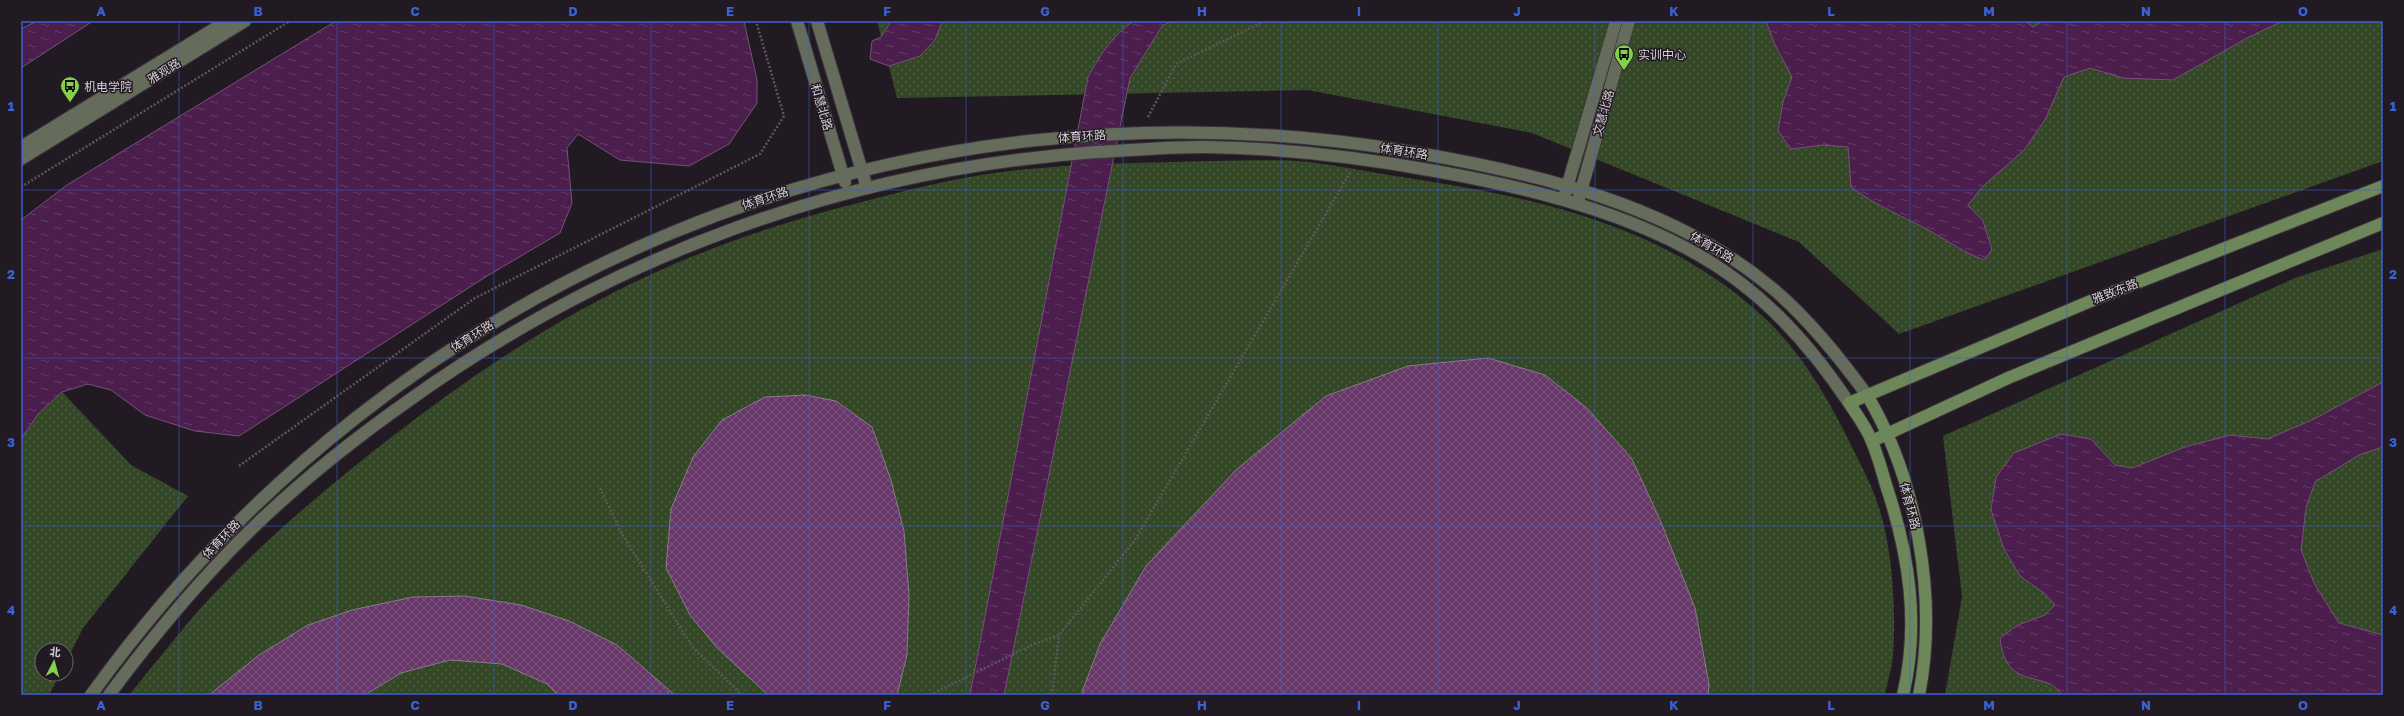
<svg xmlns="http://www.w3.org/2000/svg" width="2404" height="716" font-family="'Golos Text','Noto Sans SC',sans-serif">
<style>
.park{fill:url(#park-dots)}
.water{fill:url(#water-ripples);stroke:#755376}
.building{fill:url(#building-cross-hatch);stroke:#877c87}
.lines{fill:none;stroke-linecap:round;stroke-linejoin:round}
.secondary-casing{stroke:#3c363c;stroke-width:14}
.primary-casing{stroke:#3c363c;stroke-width:14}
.path{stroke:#5d565d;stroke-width:2.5;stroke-dasharray:2 2;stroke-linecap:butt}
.secondary{stroke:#656c5c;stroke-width:12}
.primary{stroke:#6d865a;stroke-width:12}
.grid{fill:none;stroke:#3962d8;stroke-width:1;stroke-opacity:0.55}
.labels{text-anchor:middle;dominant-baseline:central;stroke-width:3;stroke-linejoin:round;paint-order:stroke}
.poi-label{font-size:12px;fill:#d6d0d6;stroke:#221a22;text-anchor:start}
.street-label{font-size:12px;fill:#d6d0d6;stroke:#221a22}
.neatline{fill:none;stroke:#3962d8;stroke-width:1.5}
.grid-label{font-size:13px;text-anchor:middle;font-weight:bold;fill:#3962d8}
</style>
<defs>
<pattern id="park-dots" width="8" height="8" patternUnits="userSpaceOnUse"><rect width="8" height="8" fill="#344727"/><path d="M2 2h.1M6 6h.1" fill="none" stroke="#516046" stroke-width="1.8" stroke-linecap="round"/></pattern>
<pattern id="water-ripples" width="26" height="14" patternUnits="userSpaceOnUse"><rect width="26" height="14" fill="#4b1e4d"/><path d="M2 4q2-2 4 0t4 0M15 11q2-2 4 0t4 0" fill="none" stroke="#643e66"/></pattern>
<pattern id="building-cross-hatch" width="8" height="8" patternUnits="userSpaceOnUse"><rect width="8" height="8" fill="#673869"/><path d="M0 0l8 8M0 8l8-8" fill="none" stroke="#7c547e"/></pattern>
</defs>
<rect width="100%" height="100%" fill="#221a22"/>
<!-- park -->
<g class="park">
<path d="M877 21H2383V161L1899 334 1799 242 1532 133 1308 90 897 98Z"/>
<path d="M1214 161C1245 161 1278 159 1309 162 1342 166 1375 173 1408 178 1534 197 1661 225 1758 312 1800 349 1828 398 1852 447 1862 468 1874 489 1880 511 1893 554 1896 612 1893 656 1892 669 1887 682 1885 695H129C152 667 174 639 197 612 255 548 321 492 389 439 457 386 528 337 605 297 685 255 770 225 858 203 899 192 939 182 981 175 1058 163 1136 163 1214 161Z"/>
<path d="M2383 249V695H1945L1962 596 1943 436 2295 278Z"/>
<path d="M21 348 131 465 188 496 83 628 66 662V650H42V674H60L49 695H21Z"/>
</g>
<!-- water -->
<g class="water">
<path d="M37 21H93L21 68V29Z"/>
<path d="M336 21H744L757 80V103L729 144 689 166 620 160 578 134 567 148 572 203 560 233 487 276 239 436 195 431 145 415 111 390 88 384 62 392 39 413 21 439V220L67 185Z"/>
<path d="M889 21H945L941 24 935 40 920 56 889 66 870 59 872 41 881 37 890 23Z"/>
<path d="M1134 21H1172L1162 26 1130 78 1004 695H970L1088 77C1099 57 1113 34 1134 21Z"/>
<path d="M1766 21H2025L2033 27 2043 21H2283L2247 38 2173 80 2123 78 2090 68 2064 77 2045 120 2024 150 1983 186 1968 205 1983 221 1992 250 1984 260C1965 253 1949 242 1932 232 1905 217 1876 206 1851 187L1848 147 1822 145 1791 149 1778 131 1783 102 1792 77 1775 45Z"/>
<path d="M2383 382V447L2359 455 2315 482 2306 508 2301 550 2315 585 2339 623 2383 635V695H2062C2045 668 2006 693 2000 638L2018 625 2045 615 2055 605 2044 593 2020 576 2004 549 1991 510 1996 477 2014 453 2061 434 2091 439 2115 465 2132 468 2185 447 2230 435 2268 439 2314 419Z"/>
</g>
<!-- building -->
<g class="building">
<path d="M1488 358 1545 375 1587 408 1632 459 1661 522 1695 608 1709 684 1708 695H1081L1100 644 1146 566 1237 469 1326 396 1408 366Z"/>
<path d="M805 395 836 401 872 427 891 480 904 531 909 595 907 655 897 695H768L717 648 690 615 666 568 671 509 693 457 722 420 765 397Z"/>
<path d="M465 596 521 605 569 621 617 645 675 695H558L547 684 502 664 450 660 401 673 365 695H209L259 655 308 625 352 610 413 597Z"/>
</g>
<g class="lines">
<defs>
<g id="secondary">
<path d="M797 21 845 182"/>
<path d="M817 21 867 188"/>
<path d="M21 147 227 21"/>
<path d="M21 159 245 21"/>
<path d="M1565 194 1616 21"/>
<path d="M1579 198 1629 21"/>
<path d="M91 695C396 272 898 65 1412 152 1536 173 1673 205 1772 288 1808 318 1839 357 1867 395"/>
<path d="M109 695C141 652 175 610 211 571 269 507 337 451 408 401 612 255 845 170 1096 152 1132 150 1169 147 1206 147 1283 148 1359 157 1435 171 1537 189 1659 219 1742 284 1785 317 1819 358 1849 403"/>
</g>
<g id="primary">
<path d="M1867 395C1917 479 1938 599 1919 695"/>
<path d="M1872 441 2008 378 2383 223"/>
<path d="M1903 695C1920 624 1909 554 1886 485 1882 471 1878 456 1872 442 1867 428 1857 415 1849 403L2093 300 2383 186"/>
</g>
</defs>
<!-- secondary casing -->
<use href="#secondary" class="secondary-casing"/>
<!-- primary casing -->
<use href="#primary" class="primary-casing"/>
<!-- path -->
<g class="path">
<path d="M1148 117 1176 64 1265 21"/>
<path d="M21 187 290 21"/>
<path d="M239 466 475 298 760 154 784 116 756 21"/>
<path d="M600 488 622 534 693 648 742 695"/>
<path d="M930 695 1032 645 1059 635 1135 540 1351 171"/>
<path d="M1052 695 1059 635"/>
</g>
<!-- secondary -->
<use href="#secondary" class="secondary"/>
<!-- primary -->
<use href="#primary" class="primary"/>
</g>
<!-- grid -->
<path class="grid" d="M179 21V695M337 21V695M494 21V695M651 21V695M809 21V695M966 21V695M1123 21V695M1281 21V695M1438 21V695M1595 21V695M1753 21V695M1910 21V695M2067 21V695M2225 21V695M21 190H2383M21 358H2383M21 526H2383"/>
<!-- icons -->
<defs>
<symbol id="bus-pin" viewBox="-11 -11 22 30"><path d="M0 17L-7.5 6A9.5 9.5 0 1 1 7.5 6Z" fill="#86cf4c" stroke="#221a22"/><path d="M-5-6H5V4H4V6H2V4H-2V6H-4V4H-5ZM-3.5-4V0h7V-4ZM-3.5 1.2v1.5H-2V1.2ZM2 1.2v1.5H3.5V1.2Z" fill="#111"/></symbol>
</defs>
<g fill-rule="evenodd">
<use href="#bus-pin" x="1613" y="43" width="22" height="30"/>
<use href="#bus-pin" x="59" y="75" width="22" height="30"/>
</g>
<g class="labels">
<!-- poi labels -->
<g class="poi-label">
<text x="1638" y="54">实训中心</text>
<text x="84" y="86">机电学院</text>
</g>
<!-- street labels -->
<g class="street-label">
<text transform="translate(164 71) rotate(-32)">雅观路</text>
<text transform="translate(822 107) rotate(74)">和慧北路</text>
<text transform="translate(1603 113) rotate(-74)">文慧北路</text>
<text transform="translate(1082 136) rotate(-4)">体育环路</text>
<text transform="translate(1404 151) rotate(9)">体育环路</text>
<text transform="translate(765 198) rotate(-18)">体育环路</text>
<text transform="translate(1712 247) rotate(31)">体育环路</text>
<text transform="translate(2115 291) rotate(-21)">雅致东路</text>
<text transform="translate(472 336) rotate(-32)">体育环路</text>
<text transform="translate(1910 506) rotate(75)">体育环路</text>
<text transform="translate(221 539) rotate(-46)">体育环路</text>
</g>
</g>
<!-- border -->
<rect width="2404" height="716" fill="none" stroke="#221a22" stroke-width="44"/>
<!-- north arrow -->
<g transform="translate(54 662) rotate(6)"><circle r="19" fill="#221a22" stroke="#6a636a"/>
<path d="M0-3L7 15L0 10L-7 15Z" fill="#86cf4c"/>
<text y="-6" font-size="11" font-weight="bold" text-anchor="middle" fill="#d6d0d6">北</text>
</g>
<rect x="22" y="22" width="2360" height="672" class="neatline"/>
<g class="grid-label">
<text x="101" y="16">A</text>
<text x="258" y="16">B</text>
<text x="415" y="16">C</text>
<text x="573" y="16">D</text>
<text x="730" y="16">E</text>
<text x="887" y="16">F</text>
<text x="1045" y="16">G</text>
<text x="1202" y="16">H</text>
<text x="1359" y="16">I</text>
<text x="1517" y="16">J</text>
<text x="1674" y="16">K</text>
<text x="1831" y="16">L</text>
<text x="1989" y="16">M</text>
<text x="2146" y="16">N</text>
<text x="2303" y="16">O</text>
<text x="11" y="111">1</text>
<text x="2393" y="111">1</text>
<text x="11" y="279">2</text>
<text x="2393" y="279">2</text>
<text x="11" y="447">3</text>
<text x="2393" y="447">3</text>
<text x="11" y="615">4</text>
<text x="2393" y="615">4</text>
<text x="101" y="710">A</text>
<text x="258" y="710">B</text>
<text x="415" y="710">C</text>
<text x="573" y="710">D</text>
<text x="730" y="710">E</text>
<text x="887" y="710">F</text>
<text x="1045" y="710">G</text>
<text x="1202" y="710">H</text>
<text x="1359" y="710">I</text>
<text x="1517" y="710">J</text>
<text x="1674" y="710">K</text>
<text x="1831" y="710">L</text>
<text x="1989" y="710">M</text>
<text x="2146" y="710">N</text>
<text x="2303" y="710">O</text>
</g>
</svg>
